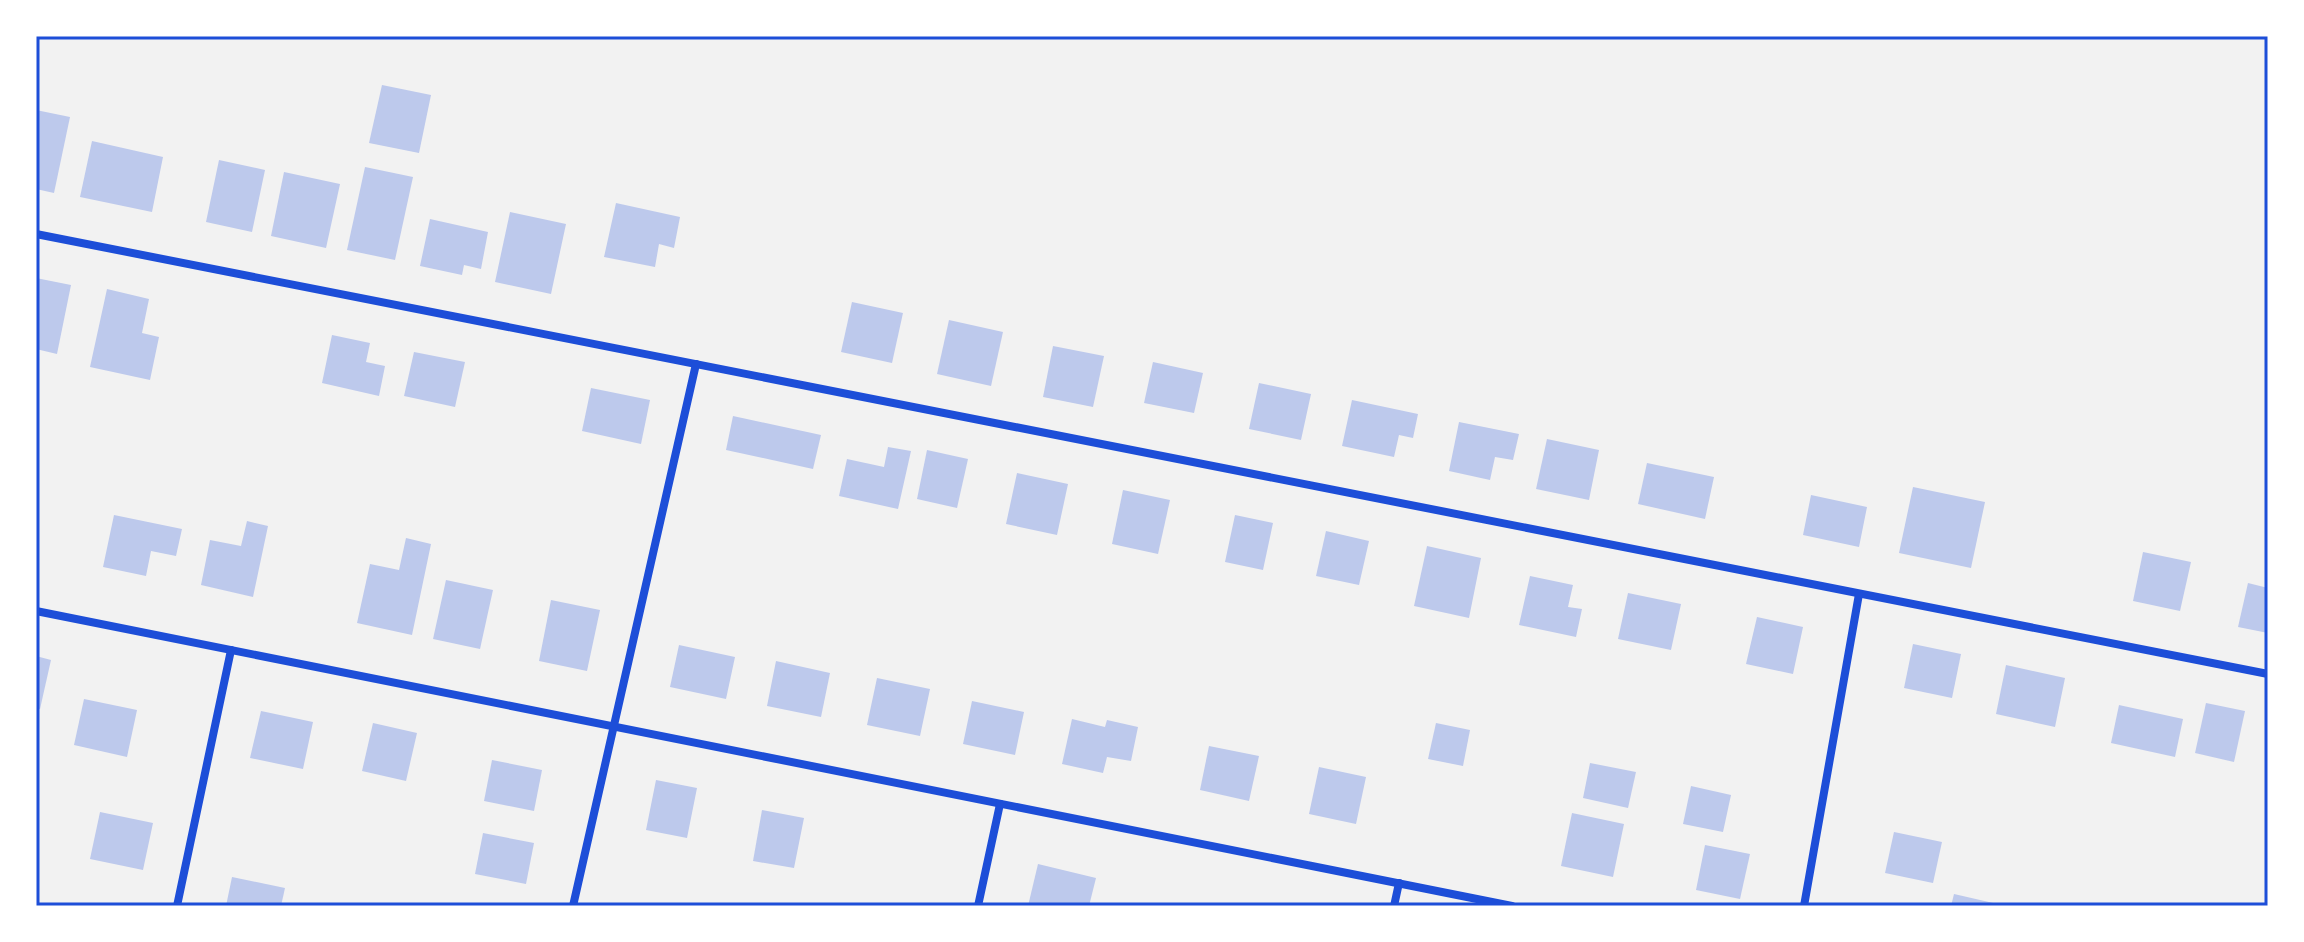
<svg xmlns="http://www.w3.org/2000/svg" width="2304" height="942" font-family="Mulish,sans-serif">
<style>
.building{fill:#bdc9ec}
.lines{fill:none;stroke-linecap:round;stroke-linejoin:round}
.minor{stroke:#1d4ed8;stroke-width:8}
.neatline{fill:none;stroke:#1d4ed8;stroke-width:3}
</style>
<rect width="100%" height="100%" fill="#f2f2f2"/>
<!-- building -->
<g class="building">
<path d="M382 85 431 95 419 153 369 143Z"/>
<path d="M36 110 70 117 54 193 36 189Z"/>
<path d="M92 141 163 157 152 212 80 197Z"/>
<path d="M219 160 265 170 252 232 206 222Z"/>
<path d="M365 167 413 177 395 260 347 250Z"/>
<path d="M284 172 340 184 326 248 271 236Z"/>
<path d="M616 203 680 217 674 248 659 244 655 267 604 257Z"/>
<path d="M510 212 566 224 551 294 495 282Z"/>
<path d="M430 219 488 232 481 269 464 265 462 275 420 266Z"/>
<path d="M36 278 71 285 57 354 36 349Z"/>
<path d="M107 289 149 299 142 333 159 337 150 380 90 367Z"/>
<path d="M852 302 903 313 892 363 841 352Z"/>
<path d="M949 320 1003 332 991 386 937 374Z"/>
<path d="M332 335 370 343 366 362 385 366 379 396 322 383Z"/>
<path d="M1053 346 1104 356 1093 407 1043 397Z"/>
<path d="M414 352 465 362 455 407 404 396Z"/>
<path d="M1153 362 1203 373 1194 413 1144 403Z"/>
<path d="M1259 383 1311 394 1301 440 1249 429Z"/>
<path d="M591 388 650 400 641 444 582 431Z"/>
<path d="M1352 400 1418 414 1413 438 1399 435 1394 457 1342 446Z"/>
<path d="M733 416 821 435 813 469 726 450Z"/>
<path d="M1459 422 1519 434 1513 460 1495 457 1490 480 1449 471Z"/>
<path d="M1547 439 1599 450 1589 500 1536 489Z"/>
<path d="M888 447 911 451 898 509 839 496 847 459 884 467Z"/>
<path d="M927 450 968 459 957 508 917 499Z"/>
<path d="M1647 463 1714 477 1705 519 1638 504Z"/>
<path d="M1017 473 1068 484 1057 535 1006 524Z"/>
<path d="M1913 487 1985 502 1971 568 1899 553Z"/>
<path d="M1123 490 1170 500 1158 554 1112 544Z"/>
<path d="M1811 495 1867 507 1859 547 1803 535Z"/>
<path d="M114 515 182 529 176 556 151 551 146 576 103 567Z"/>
<path d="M1235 515 1273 523 1263 570 1225 562Z"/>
<path d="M247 521 268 526 253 597 201 585 210 540 241 546Z"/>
<path d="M1326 531 1369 541 1359 585 1316 576Z"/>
<path d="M406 538 431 544 412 635 357 623 370 564 399 570Z"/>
<path d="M1427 546 1481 558 1469 618 1414 606Z"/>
<path d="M2143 552 2191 562 2180 611 2133 601Z"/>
<path d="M1530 576 1573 585 1568 607 1582 609 1576 637 1519 625Z"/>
<path d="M446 580 493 590 480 649 433 639Z"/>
<path d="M2248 583 2268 588V633L2238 627Z"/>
<path d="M1628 593 1681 604 1671 650 1618 639Z"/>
<path d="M551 600 600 610 587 671 539 661Z"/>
<path d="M1757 617 1803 627 1793 674 1746 664Z"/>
<path d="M1913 644 1961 654 1952 698 1904 688Z"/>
<path d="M679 645 735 657 726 699 670 687Z"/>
<path d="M36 656 51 660 40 709 36 708Z"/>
<path d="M776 661 830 673 821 717 767 706Z"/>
<path d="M2006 665 2065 678 2055 727 1996 714Z"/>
<path d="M877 678 930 689 920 736 867 725Z"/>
<path d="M84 699 137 710 127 757 74 745Z"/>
<path d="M972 701 1024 712 1015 755 963 744Z"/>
<path d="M2206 703 2245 711 2234 762 2195 753Z"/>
<path d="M2119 705 2183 719 2175 757 2111 743Z"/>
<path d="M261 711 313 722 303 769 250 758Z"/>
<path d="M1072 719 1105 727 1107 720 1138 727 1131 761 1107 757 1103 773 1062 764Z"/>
<path d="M373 723 417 733 406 781 362 771Z"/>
<path d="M1436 723 1470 730 1463 766 1428 759Z"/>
<path d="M1209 746 1259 756 1249 801 1200 790Z"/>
<path d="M492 760 542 770 534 811 484 801Z"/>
<path d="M1590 763 1636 772 1628 808 1583 798Z"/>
<path d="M1319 767 1366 777 1356 824 1309 814Z"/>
<path d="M656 780 697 788 687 838 646 830Z"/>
<path d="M1691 786 1731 795 1723 832 1683 824Z"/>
<path d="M762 810 804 818 794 868 753 861Z"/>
<path d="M100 812 153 823 143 870 90 859Z"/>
<path d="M1572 813 1624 824 1613 877 1561 866Z"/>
<path d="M1894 832 1942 842 1933 883 1885 873Z"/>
<path d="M483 833 534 843 526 884 475 874Z"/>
<path d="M1705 845 1750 854 1740 899 1696 890Z"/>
<path d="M1038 864 1096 878 1089 906H1028Z"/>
<path d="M232 877 285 888 281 906H226Z"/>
<path d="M1954 894 2002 905V906H1951Z"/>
</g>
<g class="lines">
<!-- minor -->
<g class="minor">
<path d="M36 234 2268 674"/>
<path d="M36 611 1512 906"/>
<path d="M177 906 231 650"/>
<path d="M573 906 696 364"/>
<path d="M978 906 1000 804"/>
<path d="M1394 906 1399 883"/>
<path d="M1804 906 1859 594"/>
</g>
</g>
<!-- border -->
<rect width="2304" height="942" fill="none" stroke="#ffffff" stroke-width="76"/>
<rect x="38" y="38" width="2228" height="866" class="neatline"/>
</svg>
